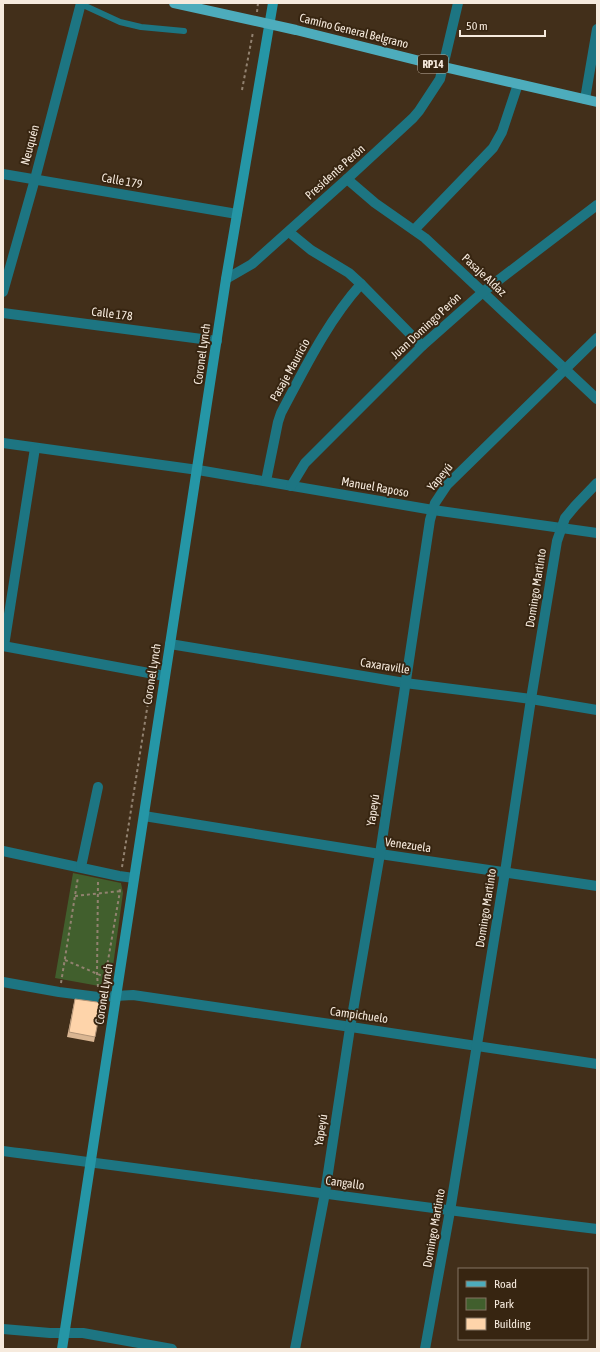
<svg xmlns="http://www.w3.org/2000/svg" width="600" height="1352" font-family="'Asap Condensed',sans-serif">
<style>
.green{fill:#415f2d}
.lines{fill:none;stroke-linecap:round;stroke-linejoin:round}
.path{stroke:#928270;stroke-width:2;stroke-dasharray:3 3;stroke-linecap:butt}
.service{stroke:#1d7582;stroke-width:6}
.minor{stroke:#1d7582;stroke-width:10}
.secondary{stroke:#2596a6;stroke-width:10}
.primary{stroke:#4dacbc;stroke-width:10}
.wall{fill:#dab692}
.building{fill:#fed4aa;stroke:#b29477}
.labels{text-anchor:middle;dominant-baseline:central;stroke-width:4;stroke-linejoin:round;paint-order:stroke}
.shield{fill:#372511;stroke:#bdafa0;stroke-width:1}
.shield-label{font-size:11px;font-weight:bold;fill:#f6eadd}
.street-label{font-size:12px;fill:#f6eadd;stroke:#372511}
</style>
<rect width="100%" height="100%" fill="#422f1a"/>
<!-- green -->
<path class="green" d="M73 873 121 883 123 893 110 988 55 978Z"/>
<g class="lines">
<!-- path -->
<g class="path">
<path d="M257 12 258 3"/>
<path d="M242 90 253 32"/>
<path d="M122 867 150 690"/>
<path d="M75 896 121 891"/>
<path d="M65 960 107 978"/>
<path d="M61 983 78 877"/>
<path d="M98 987 97 974 98 881"/>
<path d="M105 987V978L120 891 119 887"/>
</g>
<!-- service -->
<path class="service" d="M81 4 120 22 141 27 184 31"/>
<!-- minor -->
<g class="minor">
<path d="M585 99 597 29"/>
<path d="M3 174 237 214"/>
<path d="M347 179 375 203 425 238 597 399"/>
<path d="M414 230 493 148 502 132 518 84"/>
<path d="M289 232 311 250 349 273 361 284 422 346"/>
<path d="M226 279 252 264 347 179 413 118 419 111 440 79 458 3"/>
<path d="M3 292 35 179 81 3"/>
<path d="M3 313 217 341"/>
<path d="M3 443 198 470 433 510 597 533"/>
<path d="M266 481 278 422 281 413C305 368 327 322 361 284"/>
<path d="M291 486 305 463 422 346 483 292 597 205"/>
<path d="M170 644 405 683 531 699 597 710"/>
<path d="M3 646 165 676"/>
<path d="M4 646 35 448"/>
<path d="M144 816 380 854 597 886"/>
<path d="M3 851 119 876 134 878"/>
<path d="M81 867 98 787"/>
<path d="M3 982 59 992 98 997 133 995C288 1018 442 1040 597 1064"/>
<path d="M3 1151C201 1176 399 1205 597 1229"/>
<path d="M3 1329 50 1333H83L172 1349"/>
<path d="M295 1349 325 1193 350 1028 380 854 430 520 435 503 447 485 597 338"/>
<path d="M425 1349 450 1211 505 872 531 699 557 541 565 518 575 506 597 483"/>
</g>
<!-- secondary -->
<path class="secondary" d="M62 1349 226 279 273 3"/>
<!-- primary -->
<path class="primary" d="M174 3 296 30 444 67 597 102"/>
</g>
<!-- wall -->
<path class="wall" d="M75 999 95 1037 94 1042 67 1037 74 1003Z"/>
<!-- building -->
<path class="building" d="M75 999 97 1002 101 1006 95 1037 69 1032Z"/>
<g class="labels">
<!-- shield labels -->
<rect class="shield" x="418" y="55" width="30" height="18" rx="3"/>
<g class="shield-label">
<text x="433" y="64">RP14</text>
</g>
<!-- street labels -->
<g class="street-label">
<text transform="translate(354 31) rotate(14)">Camino General Belgrano</text>
<text transform="translate(30 145) rotate(-75)">Neuquén</text>
<text transform="translate(335 172) rotate(-42)">Presidente Perón</text>
<text transform="translate(122 181) rotate(10)">Calle 179</text>
<text transform="translate(484 275) rotate(43)">Pasaje Aldaz</text>
<text transform="translate(112 314) rotate(7)">Calle 178</text>
<text transform="translate(426 326) rotate(-43)">Juan Domingo Perón</text>
<text transform="translate(202 354) rotate(-82)">Coronel Lynch</text>
<text transform="translate(290 370) rotate(-61)">Pasaje Mauricio</text>
<text transform="translate(440 477) rotate(-50)">Yapeyú</text>
<text transform="translate(375 487) rotate(10)">Manuel Raposo</text>
<text transform="translate(536 588) rotate(-81)">Domingo Martinto</text>
<text transform="translate(385 666) rotate(9)">Caxaraville</text>
<text transform="translate(152 674) rotate(-81)">Coronel Lynch</text>
<text transform="translate(373 810) rotate(-82)">Yapeyú</text>
<text transform="translate(408 845) rotate(8)">Venezuela</text>
<text transform="translate(486 908) rotate(-81)">Domingo Martinto</text>
<text transform="translate(104 994) rotate(-81)">Coronel Lynch</text>
<text transform="translate(359 1015) rotate(8)">Campichuelo</text>
<text transform="translate(321 1130) rotate(-81)">Yapeyú</text>
<text transform="translate(345 1183) rotate(8)">Cangallo</text>
<text transform="translate(434 1228) rotate(-80)">Domingo Martinto</text>
</g>
</g>
<!-- border -->
<rect width="600" height="1352" fill="none" stroke="#f6eadd" stroke-width="8"/>
<!-- legend -->
<rect x="458" y="1268" width="130" height="72" fill="#372511" stroke="#837463"/>
<rect x="466" y="1281" width="20" height="6" fill="#4dacbc" stroke="#837463"/>
<text x="494" y="1288" font-size="12" fill="#f6eadd">Road</text>
<rect x="466" y="1298" width="20" height="12" fill="#415f2d" stroke="#837463"/>
<text x="494" y="1308" font-size="12" fill="#f6eadd">Park</text>
<rect x="466" y="1318" width="20" height="12" fill="#fed4aa" stroke="#837463"/>
<text x="494" y="1328" font-size="12" fill="#f6eadd">Building</text>
<!-- scale -->
<path d="M460 30v6h85v-6" fill="none" stroke="#f6eadd" stroke-width="2"/>
<text x="466" y="30" font-size="12" fill="#f6eadd" stroke="#372511" stroke-width="3" paint-order="stroke">50 m</text>
</svg>
